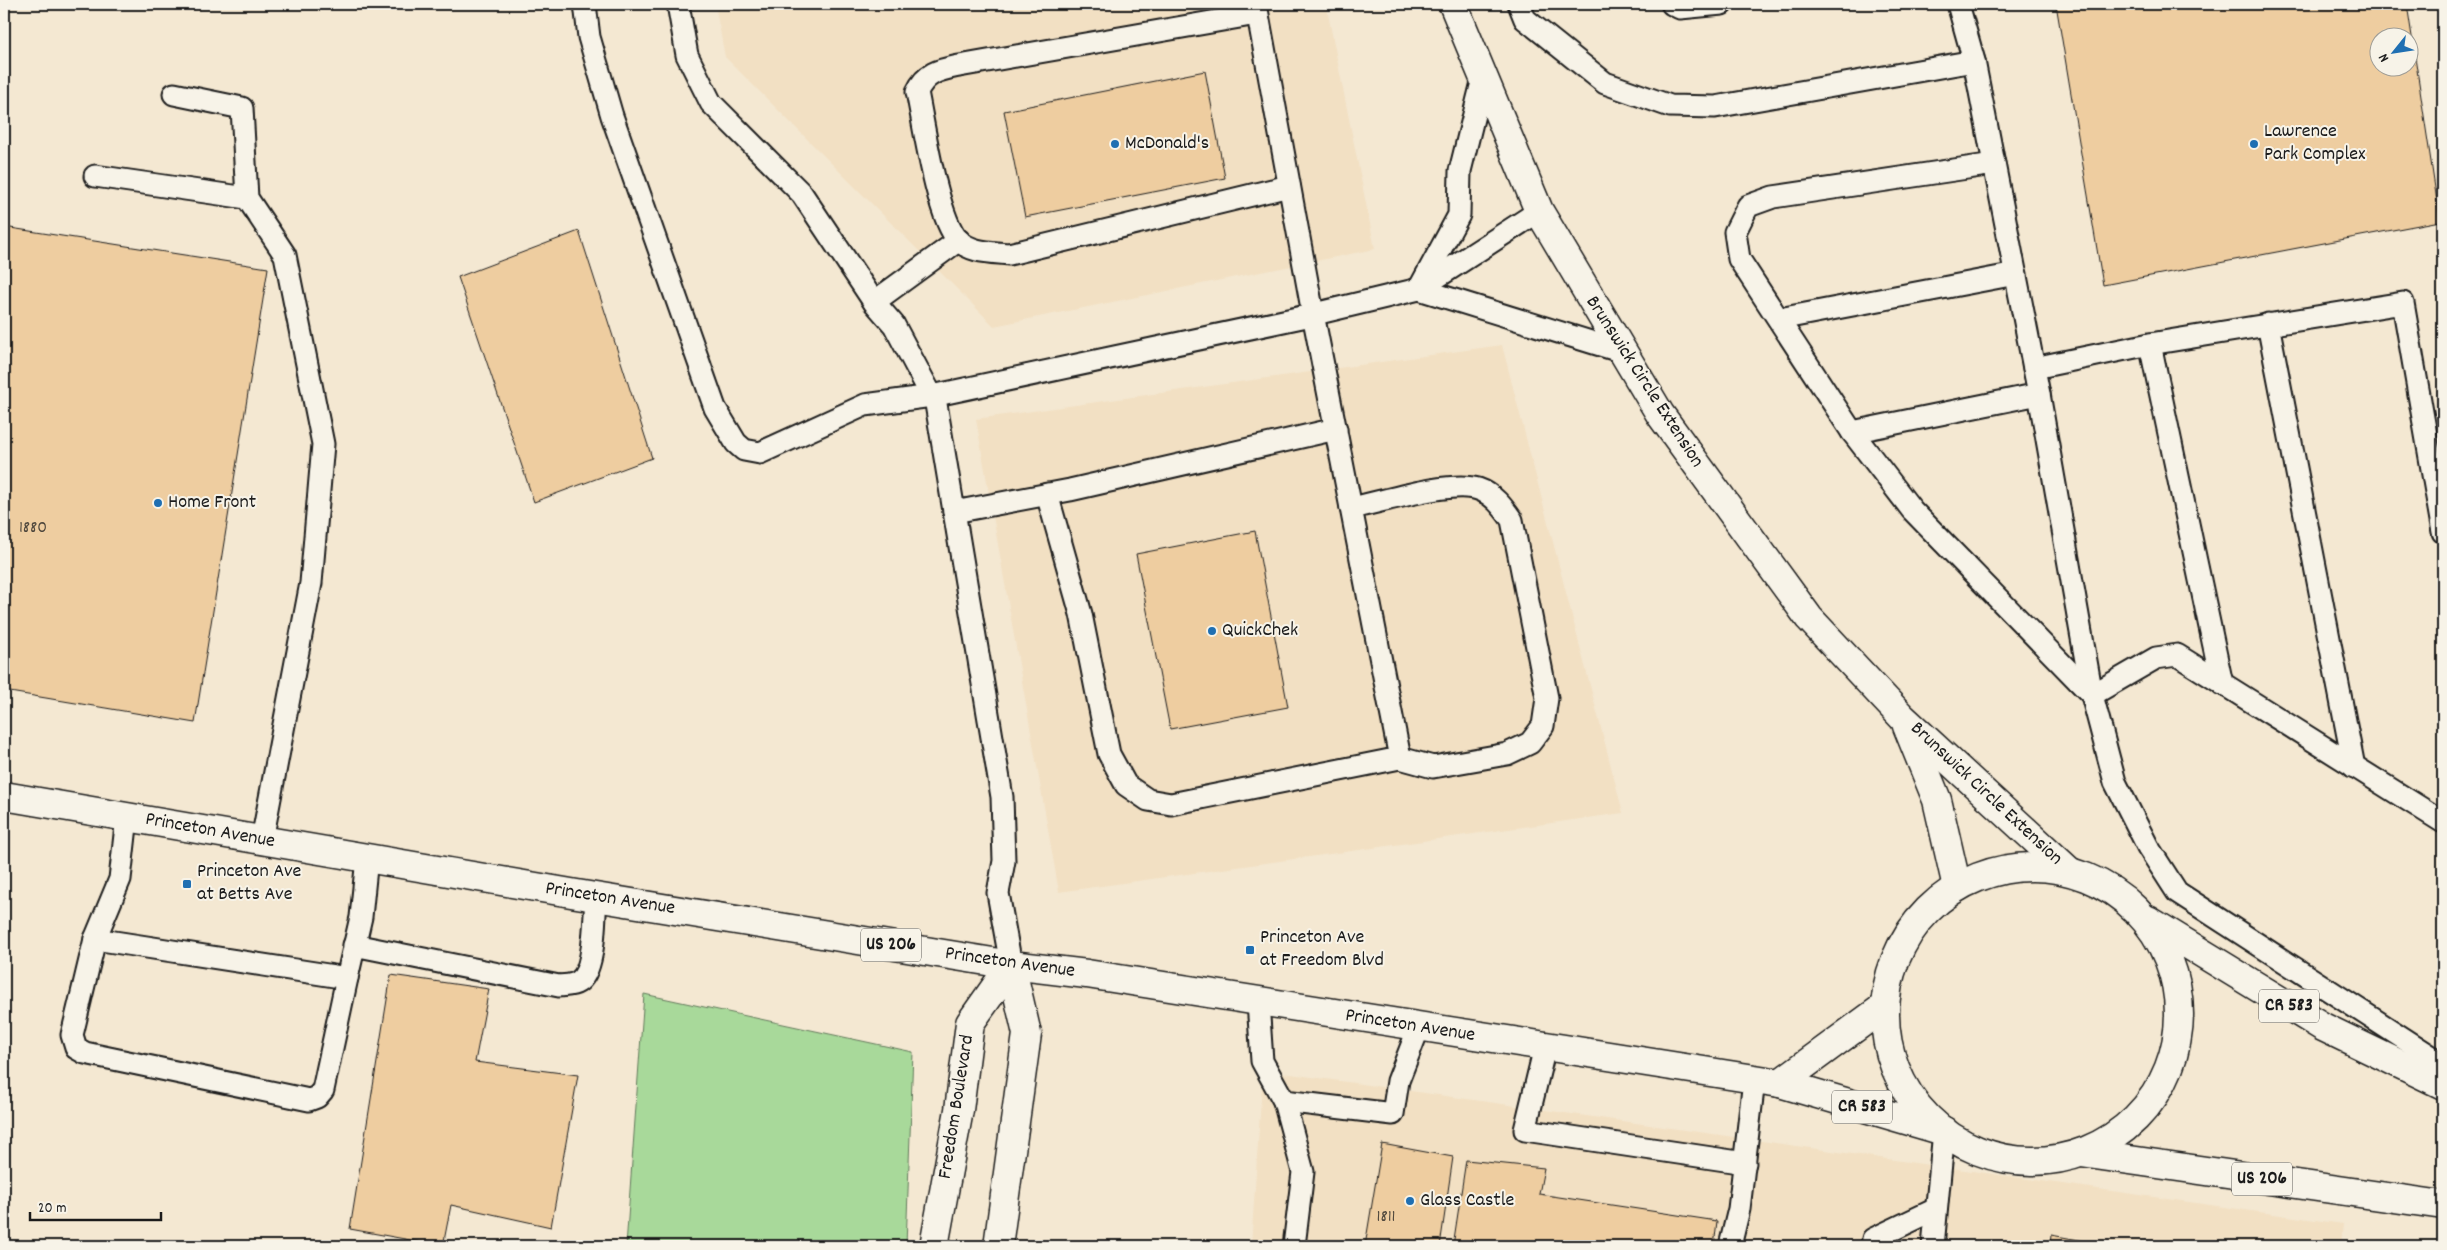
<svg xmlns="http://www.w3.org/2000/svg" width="2447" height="1250" font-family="Dekko,sans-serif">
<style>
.built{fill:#f2e0c3}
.green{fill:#a8d99a;stroke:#627a5b}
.building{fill:#eecda0;stroke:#1c1c1c;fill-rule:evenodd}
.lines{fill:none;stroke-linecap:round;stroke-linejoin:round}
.service-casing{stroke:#1c1c1c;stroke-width:25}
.minor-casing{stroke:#1c1c1c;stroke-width:31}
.primary-casing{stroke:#1c1c1c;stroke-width:31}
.service{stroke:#f7f3e8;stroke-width:21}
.minor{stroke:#f7f3e8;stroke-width:28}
.primary{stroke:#f7f3e8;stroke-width:28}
.poi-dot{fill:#1f6fb2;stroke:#f7f3e8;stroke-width:2}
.labels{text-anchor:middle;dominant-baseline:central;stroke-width:4;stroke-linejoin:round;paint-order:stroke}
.number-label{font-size:18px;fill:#50483d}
.shield{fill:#f7f3e8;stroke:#5e5c59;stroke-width:1}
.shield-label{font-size:19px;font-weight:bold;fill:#1c1c1c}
.poi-label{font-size:20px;fill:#1c1c1c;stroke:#f7f3e8;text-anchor:start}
.street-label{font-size:20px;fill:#1c1c1c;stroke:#f7f3e8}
</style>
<rect width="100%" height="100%" fill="#f4e8d2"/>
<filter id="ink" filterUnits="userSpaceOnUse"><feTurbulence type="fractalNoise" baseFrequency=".02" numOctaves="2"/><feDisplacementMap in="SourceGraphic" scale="10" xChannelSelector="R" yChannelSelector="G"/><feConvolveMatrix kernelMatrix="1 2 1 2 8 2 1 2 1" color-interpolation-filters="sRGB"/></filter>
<g filter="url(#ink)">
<!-- built -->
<g class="built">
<path d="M715 4H1326L1375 249 994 326 725 57Z"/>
<path d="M1502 345 1623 813 1059 892 976 419Z"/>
<path d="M1263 1070 2343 1224 2341 1246H1251Z"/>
</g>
<!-- green -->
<path class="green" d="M644 994 913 1052 906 1246H626Z"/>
<!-- building -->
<g class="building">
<path d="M2056 4H2407L2440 221 2103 285ZM2380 38H2410V68H2380Z"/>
<path d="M1205 71 1225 178 1025 217 1004 111Z"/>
<path d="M4 227 268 268 195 723 4 691Z"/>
<path d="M579 231 652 458 534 502 458 277Z"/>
<path d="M1255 531 1288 707 1170 729 1136 554Z"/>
<path d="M391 975 489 989 475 1062 578 1075 551 1227 451 1205 443 1246 350 1229Z"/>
<path d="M1382 1144 1453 1157 1440 1246H1365Z"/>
<path d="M1466 1160 1544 1168 1539 1194 1717 1221 1714 1246H1453Z"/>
<path d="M2051 1235 2113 1246H2050Z"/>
</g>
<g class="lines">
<defs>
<g id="service">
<path d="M585 4 589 37 612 116 715 408 736 443 744 450 760 453 865 405 932 396 1302 317 1419 289 1539 211"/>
<path d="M678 4 687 55 711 103 802 194 874 302 894 325 936 404 1002 797 1004 861 998 893 1011 965"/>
<path d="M1519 4 1525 19 1605 83 1670 106 1715 107 1974 61"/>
<path d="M1672 4 1680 8 1722 4"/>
<path d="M1958 4 1974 61 2039 394 2092 695 2115 782 2148 847 2177 892 2443 1064"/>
<path d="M1257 14 959 66C940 70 926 72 917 92 924 125 937 217 958 240 971 253 992 252 1009 254L1289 186"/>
<path d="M174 94 242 108 247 198 285 255 323 444 311 583 262 840"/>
<path d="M1994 164 1773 197 1748 206 1735 232 1739 259 1852 432 1912 510 2092 695"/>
<path d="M95 176 247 198"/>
<path d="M1420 287 1459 215 1460 171 1483 78"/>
<path d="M1419 289 1623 352"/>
<path d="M874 302 959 240"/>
<path d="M1779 319 2016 274"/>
<path d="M2268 324 2354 767"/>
<path d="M2150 344 2222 684"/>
<path d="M2034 368 2150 344 2403 303 2443 532"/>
<path d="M1852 432 2039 394"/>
<path d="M1047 494 1081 614 1109 754 1126 785 1148 800 1171 804 1400 758 1313 314 1256 4"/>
<path d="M1351 508C1382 502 1450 480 1478 489 1493 494 1503 507 1512 520L1547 698 1543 726 1530 743 1507 754 1433 767 1400 758"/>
<path d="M954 512 1070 490 1336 429"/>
<path d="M2092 695 2156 658 2177 655 2443 822"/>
<path d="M127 817 120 879 95 939 347 978 361 917 367 858"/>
<path d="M95 939 72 1035 76 1048 85 1053 309 1100 317 1097 323 1090 347 978"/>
<path d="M354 945 559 986C565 985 572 986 578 982 596 971 594 917 596 897"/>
<path d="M1258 1002 1262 1061 1284 1101 1393 1114 1398 1081 1419 1027"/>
<path d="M1545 1047 1525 1130 1745 1163"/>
<path d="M1284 1101 1303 1172 1294 1246"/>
<path d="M1730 1246 1739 1209 1754 1080"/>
<path d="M1872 1246 1873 1239 1936 1209"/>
<path d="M1933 1246 1944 1131"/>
</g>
<g id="minor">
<path d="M934 1246 959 1110 970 1023 1011 965"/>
<path d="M998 1246 1027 1034 1011 965"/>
</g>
<g id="primary">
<path d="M1453 4 1539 211 1660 414 1809 618 1903 718 2069 871"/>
<path d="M1907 726 1937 800 1957 887"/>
<path d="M4 796 577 894 1011 965 1087 974 1780 1083 1944 1131"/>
<circle cx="2032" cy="1014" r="147"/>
<path d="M2148 920 2323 1027 2443 1085"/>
<path d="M1780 1083 1885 1006"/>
<path d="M2081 1153 2443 1205"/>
</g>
</defs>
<!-- service casing -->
<use href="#service" class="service-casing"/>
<!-- minor casing -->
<use href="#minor" class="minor-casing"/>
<!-- primary casing -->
<use href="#primary" class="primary-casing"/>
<!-- service -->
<use href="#service" class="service"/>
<!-- minor -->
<use href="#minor" class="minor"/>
<!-- primary -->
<use href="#primary" class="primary"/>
</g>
</g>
<!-- markers -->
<g class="poi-dot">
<circle cx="1115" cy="144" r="5"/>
<circle cx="2254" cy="144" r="5"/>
<circle cx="158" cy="503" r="5"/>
<circle cx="1212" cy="631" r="5"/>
<rect x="182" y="879" width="10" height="10" rx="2.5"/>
<rect x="1245" y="945" width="10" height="10" rx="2.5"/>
<circle cx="1410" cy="1201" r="5"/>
</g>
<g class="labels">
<!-- number labels -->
<g class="number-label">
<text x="33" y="528">1880</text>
<text x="1386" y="1217">1811</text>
</g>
<!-- shield labels -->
<g class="shield">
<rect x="861" y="928.5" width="60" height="33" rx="4"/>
<rect x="2259" y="989.5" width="60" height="33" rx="4"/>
<rect x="1832" y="1090.5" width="60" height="33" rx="4"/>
<rect x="2232" y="1162.5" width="60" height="33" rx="4"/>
</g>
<g class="shield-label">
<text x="891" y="945">US 206</text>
<text x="2289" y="1006">CR 583</text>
<text x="1862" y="1107">CR 583</text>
<text x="2262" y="1179">US 206</text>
</g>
<!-- poi labels -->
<g class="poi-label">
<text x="2264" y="132">Lawrence<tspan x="2264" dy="23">Park Complex</tspan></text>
<text x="1125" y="144">McDonald's</text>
<text x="168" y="503">Home Front</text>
<text x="1222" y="631">QuickChek</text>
<text x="197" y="872">Princeton Ave<tspan x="197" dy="23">at Betts Ave</tspan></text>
<text x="1260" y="938">Princeton Ave<tspan x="1260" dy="23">at Freedom Blvd</tspan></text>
<text x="1420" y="1201">Glass Castle</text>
</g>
<!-- street labels -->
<g class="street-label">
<text transform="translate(1644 382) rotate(57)">Brunswick Circle Extension</text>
<text transform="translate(1986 794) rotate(43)">Brunswick Circle Extension</text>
<text transform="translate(210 831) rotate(10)">Princeton Avenue</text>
<text transform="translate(610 899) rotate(9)">Princeton Avenue</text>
<text transform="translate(1010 963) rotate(8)">Princeton Avenue</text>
<text transform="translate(1410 1026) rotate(9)">Princeton Avenue</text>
<text transform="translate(957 1107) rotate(-81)">Freedom Boulevard</text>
</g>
</g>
<!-- margin -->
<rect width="2447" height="1250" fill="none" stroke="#f7f3e8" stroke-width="20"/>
<rect x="10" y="10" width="2427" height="1230" fill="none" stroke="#1c1c1c" stroke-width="2" filter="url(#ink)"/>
<!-- north arrow -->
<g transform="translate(2394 52) rotate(240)"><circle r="24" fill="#f7f3e8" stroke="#9f9d96"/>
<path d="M0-4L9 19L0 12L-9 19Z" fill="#1f6fb2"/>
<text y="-8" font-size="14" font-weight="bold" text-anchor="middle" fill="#1c1c1c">N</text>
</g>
<!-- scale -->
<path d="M30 1212v8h131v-8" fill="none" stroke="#1c1c1c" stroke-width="2.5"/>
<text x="38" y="1212" font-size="15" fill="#1c1c1c" stroke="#f7f3e8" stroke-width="4" paint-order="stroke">20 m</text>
</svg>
